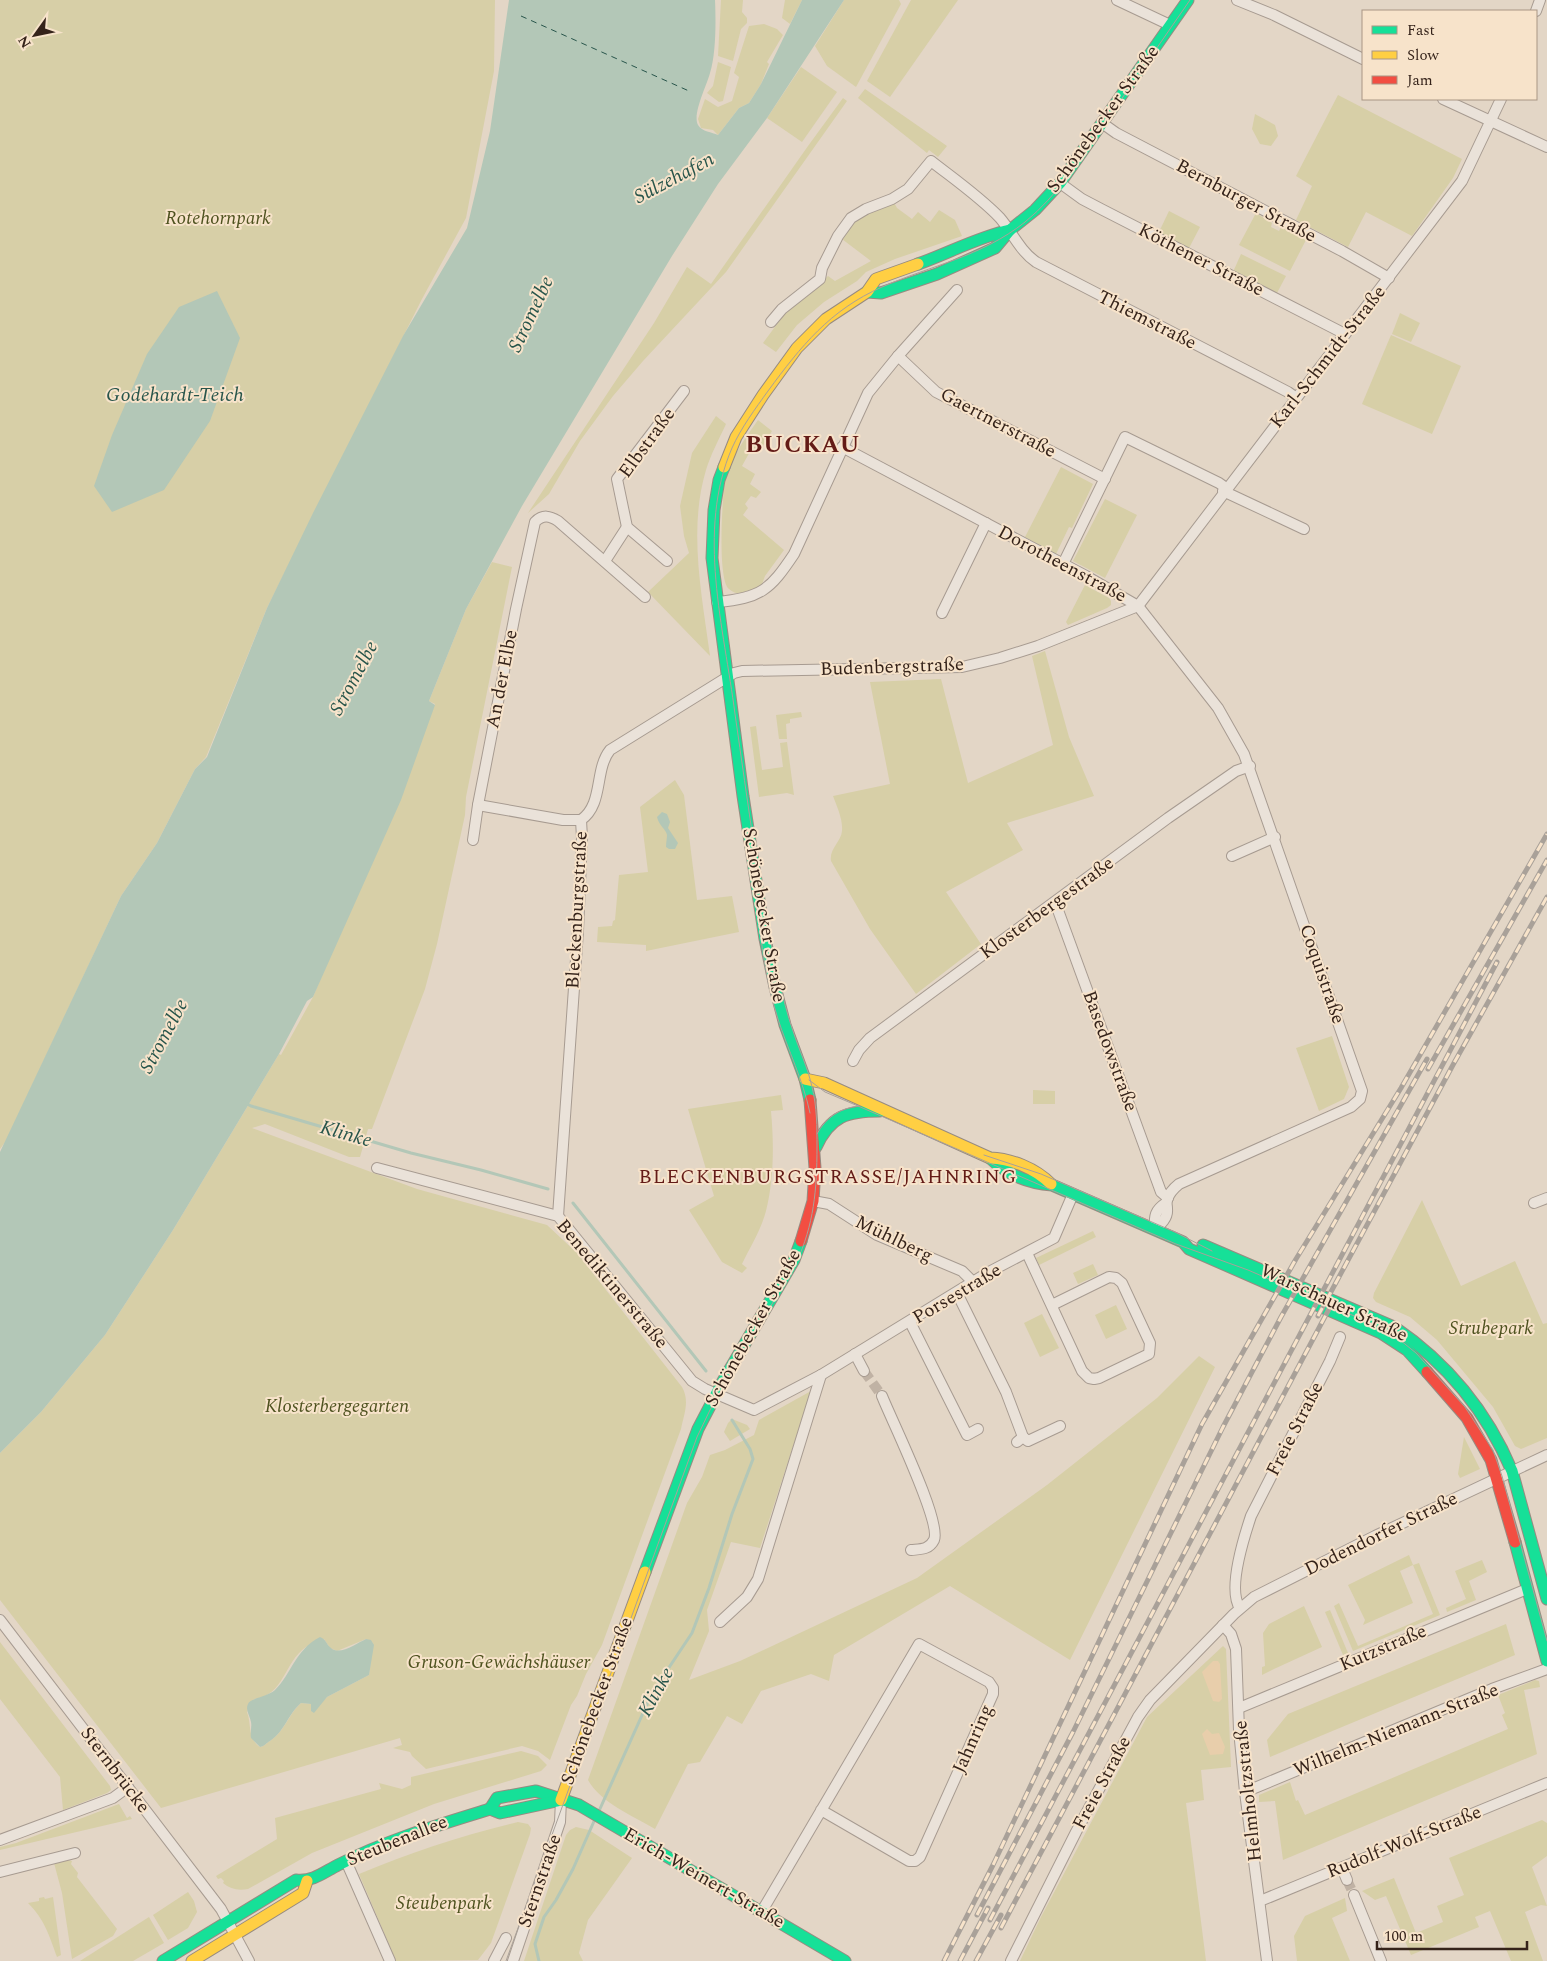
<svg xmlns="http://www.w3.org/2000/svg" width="1547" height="1961" font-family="Spectral,serif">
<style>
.green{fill:#d7cfa7;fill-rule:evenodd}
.sand{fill:#e8ceab}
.water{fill:#b3c7b7}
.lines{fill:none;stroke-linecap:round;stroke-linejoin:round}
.stream{stroke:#b3c7b7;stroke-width:3}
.ferry{stroke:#28554b;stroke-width:1;stroke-dasharray:6 5;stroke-linecap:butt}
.street-tunnel{stroke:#c0b2a4;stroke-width:10;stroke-dasharray:10 5;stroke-linecap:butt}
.street-casing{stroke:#a79b91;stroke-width:12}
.fast-casing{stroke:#978b81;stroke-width:13}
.slow-casing{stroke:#978b81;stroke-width:13}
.jam-casing{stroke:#978b81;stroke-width:13}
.street{stroke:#eae2d9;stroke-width:10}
.fast{stroke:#16e098;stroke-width:11}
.slow{stroke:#ffcf43;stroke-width:11}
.jam{stroke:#f24e42;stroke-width:11}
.tram{stroke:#a9a199;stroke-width:1}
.rail-casing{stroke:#a9a199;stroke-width:5}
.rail{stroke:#f7e3ca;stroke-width:3;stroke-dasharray:9;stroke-linecap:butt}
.labels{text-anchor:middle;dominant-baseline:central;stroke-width:4;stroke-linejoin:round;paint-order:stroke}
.street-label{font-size:19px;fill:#35231a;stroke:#f7e3ca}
.park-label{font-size:19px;font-style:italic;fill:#4e521f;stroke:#f7e3ca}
.water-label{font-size:20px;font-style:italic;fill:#28554b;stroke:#f7e3ca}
.neighbourhood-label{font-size:20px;letter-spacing:1px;fill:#631b17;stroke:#f7e3ca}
.district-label{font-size:24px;font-weight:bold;letter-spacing:1px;fill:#631b17;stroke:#f7e3ca}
</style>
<rect width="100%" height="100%" fill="#e3d6c6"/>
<!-- green -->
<g class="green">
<path d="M0 0H495L494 71 466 218 422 299 267 608 206 757 195 769 157 843 121 896 6 1141 0 1149Z"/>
<path d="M721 0H743L742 12 747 18V23L741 29 733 61 718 56Z"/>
<path d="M785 0H802L790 24 782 18Z"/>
<path d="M844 0H899L901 4 856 87 827 66 815 46Z"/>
<path d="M911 0H958L890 97 867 81Z"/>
<path d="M764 24 777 29 783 35 767 62 769 64 761 84 749 103 739 108 718 135 713 130 701 128 698 119 705 99 718 107 732 101 739 77 734 73 749 26Z"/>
<path d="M718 62 731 67 723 101 719 102 707 93 713 86Z"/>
<path d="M801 67 837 92 802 142 767 118Z"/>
<path d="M865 89 947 146 938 157 929 150 927 153 858 98Z"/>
<path d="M1338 95 1462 159 1453 178 1412 236 1366 212 1348 247 1296 220 1312 186 1296 176Z"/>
<path d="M843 98 847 101 726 272 643 361 613 396 580 441 549 494 528 513 654 323 687 267 711 284 808 146Z"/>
<path d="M1255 114 1275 125 1278 136 1271 146 1260 144 1252 129Z"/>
<path d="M892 199 897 208 912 219 918 212 930 222 939 210 955 220 962 236 895 259 866 272 857 281 824 302 797 325 776 352 763 343 783 316 828 276 835 281 871 261 838 236 851 218Z"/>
<path d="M1169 211 1200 227 1188 250 1158 234Z"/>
<path d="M1256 213 1272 223 1271 227 1279 231 1281 227 1306 240 1290 271 1239 245Z"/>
<path d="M1241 254 1286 276 1277 293 1233 272Z"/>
<path d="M1400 313 1420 323 1411 342 1392 334Z"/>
<path d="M1391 335 1461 366 1432 434 1362 404Z"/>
<path d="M716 416 726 424C719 439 711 454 706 470 688 530 702 595 710 656L648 592 689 553 684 536 680 506 692 453Z"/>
<path d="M758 420 772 431 759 452 752 448 742 466 755 474 750 484 761 492 756 498 751 496 745 504 748 508 743 515 784 550 765 576 761 587C750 591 739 598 729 589 717 580 722 492 726 476 732 456 746 437 758 420Z"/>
<path d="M1061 467 1093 484 1072 528 1069 527 1056 554 1025 537Z"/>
<path d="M1105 499 1137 515 1105 578 1073 561Z"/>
<path d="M492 562 512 567 466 797 465 815 437 944 425 989 372 1129H368L360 1157H349L265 1124 252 1128 417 1189 547 1225 577 1253 682 1387C690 1401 684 1414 681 1429L602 1645 586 1674 577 1696 571 1705 550 1760 538 1751 522 1746 426 1769 412 1756 410 1752 393 1748 402 1745 400 1738 161 1808 0 1600V1453L41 1412 105 1335 173 1230 279 1054 281 1055 313 997 435 704 429 701 466 609ZM324 1639 330 1648 337 1651 366 1639 373 1643 369 1675 327 1697 311 1711V1704L301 1703C288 1715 285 1731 270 1741 266 1743 265 1746 260 1747 247 1738 252 1725 247 1712L254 1699C284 1696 284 1662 306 1647 311 1644 318 1642 324 1639Z"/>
<path d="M1085 585 1109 598 1111 601V605L1107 608 1068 625 1066 622Z"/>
<path d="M1045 651 1069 737 1094 796 1007 823 1023 850 946 892 981 944 916 994 870 929 831 861C829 849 841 842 842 831 843 819 837 807 833 796L890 784 870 682 941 679 968 783 1053 745 1032 656Z"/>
<path d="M801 712 802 717 790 719V723L786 724 787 739H779L776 715Z"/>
<path d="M756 726 762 770 783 767 780 743 787 742 794 795 787 793 759 797 750 727Z"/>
<path d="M675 780 684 795 697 900 732 896 739 932 646 951V945L597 942 598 927 612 926 613 921 615 920 619 875 648 872 640 807Z"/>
<path d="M1332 1036 1349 1087 1344 1099 1319 1111 1296 1048Z"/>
<path d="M1033 1090 1055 1091V1104H1033Z"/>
<path d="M781 1095 783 1110 771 1111C774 1144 774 1179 766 1211 761 1230 750 1247 742 1264L747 1268 742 1273 722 1262 689 1210 714 1196 688 1109Z"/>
<path d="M1422 1200 1461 1286 1515 1261 1543 1324 1547 1323V1438L1521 1449 1515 1446 1493 1407 1437 1340 1410 1317 1376 1302 1373 1298 1374 1293Z"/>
<path d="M1093 1231 1096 1237 1039 1265 1036 1258Z"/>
<path d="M1093 1264 1098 1275 1078 1284 1073 1273Z"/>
<path d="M1116 1305 1127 1329 1106 1339 1095 1315Z"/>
<path d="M1042 1314 1059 1348 1040 1357 1024 1323Z"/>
<path d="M1199 1356 1215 1367 1070 1660 950 1586 834 1655 829 1681 811 1674 761 1691 742 1724 727 1716 700 1762 688 1764 655 1829C633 1816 601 1803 588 1780L687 1503 702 1477 710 1455 725 1450 754 1435 759 1420 811 1391 760 1548 731 1542 707 1610 709 1631 689 1680 740 1661 917 1578 1047 1485 1157 1398Z"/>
<path d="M732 1419 747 1425 750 1429 730 1441 724 1432 728 1423Z"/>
<path d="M1464 1437 1480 1469 1460 1478 1458 1474Z"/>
<path d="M1409 1555 1413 1565 1419 1563 1440 1615 1353 1651 1334 1606 1339 1603 1358 1646 1433 1614 1413 1565 1400 1571 1413 1603 1363 1625 1365 1620 1348 1585Z"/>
<path d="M1482 1560 1487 1572 1469 1581 1476 1600 1447 1612 1446 1608 1466 1599 1455 1571Z"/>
<path d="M1304 1606 1322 1647 1274 1669 1262 1675V1667L1265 1666 1263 1633 1269 1624Z"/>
<path d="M1330 1610 1348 1653 1343 1655 1325 1612Z"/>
<path d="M1506 1624 1515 1655 1270 1757 1267 1740 1288 1714Z"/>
<path d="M0 1642 110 1786 111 1790 107 1793 63 1810 60 1777 0 1699Z"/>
<path d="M1223 1646 1226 1649 1231 1767 1201 1770 1204 1800 1186 1803 1206 1961H1020L1041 1917 1147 1717Z"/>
<path d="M1535 1680 1539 1681 1540 1687 1524 1690 1537 1754 1283 1860 1275 1801 1259 1802V1795L1290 1782 1296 1801 1298 1800 1305 1815 1508 1729 1502 1715 1505 1713 1498 1695Z"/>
<path d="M521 1751 538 1756 547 1765 541 1771 434 1804 312 1853 248 1889C238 1891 230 1889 223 1883L224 1881 221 1878 218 1879 216 1876 277 1839 275 1818 381 1789 379 1783 402 1789 411 1785V1777Z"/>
<path d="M119 1804 127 1818 130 1816 132 1819 0 1850V1847L16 1843Z"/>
<path d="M1542 1820 1547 1823V1856L1532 1867 1547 1906 1541 1905 1525 1912 1543 1961H1511L1490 1911 1475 1917 1479 1927 1411 1955 1386 1896 1375 1900 1362 1891 1394 1878 1416 1933 1443 1922 1437 1906 1464 1895 1449 1858Z"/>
<path d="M518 1822 528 1824 531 1828 530 1834 491 1943 478 1960 396 1961 359 1874C411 1852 463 1835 518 1822Z"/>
<path d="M576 1827 589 1830 632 1858 588 1920 579 1953 583 1961H524L566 1835 570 1830Z"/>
<path d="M67 1860 72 1861 71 1864 78 1873 77 1877 117 1929 113 1936 72 1959 62 1893 54 1863Z"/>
<path d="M188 1892 194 1901 197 1912 188 1928 168 1940 153 1915Z"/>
<path d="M44 1897 45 1899 53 1897 61 1955 57 1957C49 1935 45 1920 28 1903L39 1901V1898Z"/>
<path d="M1345 1898 1347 1911 1332 1918 1350 1961H1297L1294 1936 1305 1916Z"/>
<path d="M149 1917 164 1943 133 1961H80Z"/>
</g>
<!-- sand -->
<g class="sand">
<path d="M1213 1661H1218L1220 1664 1222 1699 1219 1702 1213 1701 1202 1672Z"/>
<path d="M1207 1729 1212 1734 1219 1733 1225 1747 1223 1754 1210 1755 1202 1734Z"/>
</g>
<!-- water -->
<g class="water">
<path d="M509 0H715C716 21 716 54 710 73 707 85 692 114 698 125 702 132 712 132 718 135L739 108 749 103 761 84 802 0H844L767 118 718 184 672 256 522 506 466 609 429 701 435 705 401 800 313 997 307 1001 279 1054 173 1230 105 1335 41 1412 0 1453V1152L121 896 157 843 195 769 207 757 267 608 313 513 403 336 467 228 490 131Z"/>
<path d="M217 291 240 338 210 421 164 490 112 512 94 486 112 435 147 354 179 307Z"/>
<path d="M662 812 667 814 670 822 668 828 678 843 675 849H669L666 847C666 843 667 838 667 835 666 829 659 826 657 817Z"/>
<path d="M320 1637C326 1639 326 1644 331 1648 340 1656 357 1643 366 1639L371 1640 374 1645 369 1675 327 1697 314 1713 311 1711V1704L301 1703C288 1714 285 1731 270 1741 266 1743 265 1746 260 1747L251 1738C250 1733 252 1727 251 1722 250 1716 245 1710 248 1704 250 1698 267 1697 275 1690 292 1673 295 1650 320 1637Z"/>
</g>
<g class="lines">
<!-- stream -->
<g class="stream">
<path d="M243 1102 251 1106 411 1153 481 1170 548 1189"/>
<path d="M573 1203 706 1371"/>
<path d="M599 1811 652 1693 692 1633 709 1588 732 1514 753 1459 750 1449 732 1420"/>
<path d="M539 1961 535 1944 544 1917 556 1900 573 1869 595 1819"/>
</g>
<!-- ferry -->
<path class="ferry" d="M521 16 689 91"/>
<!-- street-tunnel -->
<g class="street-tunnel">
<path d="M864 1371 882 1396"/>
<path d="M1347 1880 1354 1895"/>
</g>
<defs>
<g id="street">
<path d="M1117 0 1170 25"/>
<path d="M1237 0 1274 15 1363 59"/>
<path d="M1536 11 1540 0"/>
<path d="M1443 99 1547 147"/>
<path d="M1102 123 1116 133 1342 251 1389 278"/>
<path d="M1060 183 1082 199 1103 210 1345 334"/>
<path d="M771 322 782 309 820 279 822 268 838 236 851 218 866 209 892 199 908 189 931 161C954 179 980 197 1000 218 1012 232 1020 251 1036 262L1288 392 1295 397"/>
<path d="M898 356 936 392 1105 479"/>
<path d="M842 447 1086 576 1138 606 1218 708 1244 754 1362 1091 1360 1099 1351 1107 1179 1184C1174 1188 1169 1193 1167 1200 1166 1205 1167 1204 1167 1209 1168 1218 1161 1224 1155 1229"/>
<path d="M1223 491 1304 529"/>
<path d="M605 561 627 527"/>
<path d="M667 561 627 527 617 479 684 391"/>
<path d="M1063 564 1125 437 1219 483 1226 488"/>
<path d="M717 602C761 598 770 590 794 554L868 393 898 356 957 290"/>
<path d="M1138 606 1462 181 1501 99"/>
<path d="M942 613 986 523"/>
<path d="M478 805 563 820H581"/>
<path d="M473 840 478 805 516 609 535 522C543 514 550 516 558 521L645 597"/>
<path d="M1232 856 1275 837"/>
<path d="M1055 902 1161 1192 1168 1198"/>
<path d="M853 1061 859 1050 870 1038 1168 818 1236 771 1250 766"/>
<path d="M377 1168 558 1216 692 1381 705 1389 754 1410 821 1375 989 1272 1054 1238 1073 1194"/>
<path d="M813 1201 829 1204 877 1235 962 1271 973 1282"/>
<path d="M1534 1203 1547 1198"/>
<path d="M558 1216 578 931 582 838 581 820C604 804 594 770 610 750L734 673 742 671 962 667 1000 658 1038 646 1138 606"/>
<path d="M1155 1229C1154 1216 1155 1210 1166 1203"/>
<path d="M1027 1253 1082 1371 1089 1378 1094 1379 1099 1378 1149 1354 1150 1343 1122 1283 1116 1278 1109 1277 1052 1305"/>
<path d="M957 1293 1006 1392 1023 1437 1017 1442"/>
<path d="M910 1322 967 1435 978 1429"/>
<path d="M855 1354 864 1371"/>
<path d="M882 1396C891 1419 942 1522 934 1540 929 1550 920 1549 911 1550"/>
<path d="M1023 1437 1028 1441 1060 1426"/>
<path d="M1240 1608C1227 1590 1244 1537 1251 1516L1330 1361 1340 1337"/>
<path d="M0 1620 221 1909 249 1961"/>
<path d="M720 1622 747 1597 758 1579 821 1375"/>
<path d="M1223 1625 1231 1634 1236 1649 1239 1730 1245 1792 1267 1961"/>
<path d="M1239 1708 1527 1589"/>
<path d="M1245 1792 1492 1689 1547 1669"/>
<path d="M0 1840 113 1798 128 1787"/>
<path d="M346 1861 390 1961"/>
<path d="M1342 1868 1347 1880"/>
<path d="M0 1872 75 1853"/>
<path d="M1354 1895 1381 1961"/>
<path d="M1260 1901 1547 1783"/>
<path d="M762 1911 919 1644 989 1682 993 1688V1694L920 1857 915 1861H909L821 1810"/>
<path d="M494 1961 506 1938"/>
<path d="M513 1961 560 1822 561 1800"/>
<path d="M1011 1961 1076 1832 1138 1717 1150 1700 1234 1614 1254 1597 1375 1536 1547 1455"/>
</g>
<g id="fast">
<path d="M918 264C949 253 978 237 1010 230"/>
<path d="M867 292 881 293 937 274 995 248 1010 230 1035 210 1060 183 1188 0"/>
<path d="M724 467 719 480 714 510 712 558 743 796 765 939 775 987 785 1025 805 1079 810 1100"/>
<path d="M816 1147C830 1116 847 1111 880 1111"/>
<path d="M990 1158C1007 1175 1028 1183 1052 1185L1183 1242 1189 1249 1381 1333 1407 1350 1427 1372"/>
<path d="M1203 1245 1394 1327C1447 1363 1487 1412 1512 1471L1547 1599"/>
<path d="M1515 1542 1547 1661"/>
<path d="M645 1572 698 1429 723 1381 794 1260 801 1241"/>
<path d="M490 1809 497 1798 536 1791 579 1805 845 1961"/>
<path d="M163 1961 296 1880C313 1882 324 1872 338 1865 387 1840 438 1825 490 1809L500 1813 561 1800"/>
</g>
<g id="slow">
<path d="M724 467 736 437 763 395 797 348 826 319 867 292 876 279 918 264"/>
<path d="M805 1079 824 1083 990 1158C1012 1159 1035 1168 1051 1184"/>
<path d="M561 1800 645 1572"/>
<path d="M192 1961 303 1893 307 1881"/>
</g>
<g id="jam">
<path d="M801 1241 813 1201 815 1168 810 1100"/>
<path d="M1427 1372 1467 1418 1491 1460 1515 1542"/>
</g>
</defs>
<!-- street casing -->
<use href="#street" class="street-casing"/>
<!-- fast casing -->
<use href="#fast" class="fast-casing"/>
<!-- slow casing -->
<use href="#slow" class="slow-casing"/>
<!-- jam casing -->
<use href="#jam" class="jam-casing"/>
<!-- street -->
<use href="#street" class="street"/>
<!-- fast -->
<use href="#fast" class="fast"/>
<!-- slow -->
<use href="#slow" class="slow"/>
<!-- jam -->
<use href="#jam" class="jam"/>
<!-- tram -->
<g class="tram">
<path d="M756 906C762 944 766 982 778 1019 788 1050 803 1080 810 1113"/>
<path d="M809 1080 825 1092 858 1106 1176 1244 1248 1270 1382 1328 1400 1340 1416 1353 1465 1407 1493 1450 1502 1476 1547 1641"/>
<path d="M817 1134C826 1117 840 1108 859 1106"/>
<path d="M984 1155 1041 1174 1175 1232 1212 1251"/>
<path d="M506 1961 697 1437 710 1410 796 1263C814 1225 817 1189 817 1147 817 1127 817 1107 812 1087 808 1068 799 1050 793 1031 787 1014 783 997 779 980 759 892 748 803 735 714 724 628 696 531 732 448 741 428 755 409 768 391 801 346 830 310 882 287 932 265 981 257 1025 222 1058 195 1081 158 1105 123 1133 82 1162 41 1190 0"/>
</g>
<defs>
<g id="rail">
<path d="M1428 1069 1547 860"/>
<path d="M1318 1316 1454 1063 1547 897"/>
<path d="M977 1915 1073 1732 1223 1427 1281 1317 1427 1059"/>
<path d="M990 1920 1497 962"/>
<path d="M1001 1928 1329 1309"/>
<path d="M944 1961 993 1865 1202 1424 1296 1259 1401 1088 1547 834"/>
<path d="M960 1961 988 1908"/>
<path d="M976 1961 1001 1915"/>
</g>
</defs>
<!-- rail casing -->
<use href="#rail" class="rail-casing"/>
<!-- rail -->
<use href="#rail" class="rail"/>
</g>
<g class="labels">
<!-- street labels -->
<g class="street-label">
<text transform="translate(1103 119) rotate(-54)">Schönebecker Straße</text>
<text transform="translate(1246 201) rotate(28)">Bernburger Straße</text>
<text transform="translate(1201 260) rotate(27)">Köthener Straße</text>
<text transform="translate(1147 320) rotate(27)">Thiemstraße</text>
<text transform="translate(1328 357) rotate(-52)">Karl-Schmidt-Straße</text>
<text transform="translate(998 423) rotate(28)">Gaertnerstraße</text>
<text transform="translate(647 443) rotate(-54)">Elbstraße</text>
<text transform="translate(1062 564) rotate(28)">Dorotheenstraße</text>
<text transform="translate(892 667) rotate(-2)">Budenbergstraße</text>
<text transform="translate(502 679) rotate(-79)">An der Elbe</text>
<text transform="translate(1047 908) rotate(-36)">Klosterbergestraße</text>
<text transform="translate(577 910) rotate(-87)">Bleckenburgstraße</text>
<text transform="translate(764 915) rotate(80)">Schönebecker Straße</text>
<text transform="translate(1322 974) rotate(71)">Coquistraße</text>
<text transform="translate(1110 1051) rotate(70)">Basedowstraße</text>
<text transform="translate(894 1239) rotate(26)">Mühlberg</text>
<text transform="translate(612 1284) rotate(50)">Benediktinerstraße</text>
<text transform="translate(957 1294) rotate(-31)">Porsestraße</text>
<text transform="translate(1334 1303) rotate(25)">Warschauer Straße</text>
<text transform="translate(753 1328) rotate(-61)">Schönebecker Straße</text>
<text transform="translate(1295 1429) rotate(-63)">Freie Straße</text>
<text transform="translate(1381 1534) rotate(-26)">Dodendorfer Straße</text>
<text transform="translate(1383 1648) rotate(-23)">Kutzstraße</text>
<text transform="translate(597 1701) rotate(-70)">Schönebecker Straße</text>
<text transform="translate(1396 1730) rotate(-22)">Wilhelm-Niemann-Straße</text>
<text transform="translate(973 1739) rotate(-66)">Jahnring</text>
<text transform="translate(115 1770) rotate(53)">Sternbrücke</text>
<text transform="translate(1102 1783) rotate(-62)">Freie Straße</text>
<text transform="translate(1248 1791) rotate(-96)">Helmholtzstraße</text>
<text transform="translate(397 1841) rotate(-22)">Steubenallee</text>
<text transform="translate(1404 1842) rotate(-22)">Rudolf-Wolf-Straße</text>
<text transform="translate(704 1878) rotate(30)">Erich-Weinert-Straße</text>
<text transform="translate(540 1881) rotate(-71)">Sternstraße</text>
</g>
<!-- park labels -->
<g class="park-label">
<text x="218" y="218">Rotehornpark</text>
<text x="1491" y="1328">Strubepark</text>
<text x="337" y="1406">Klosterbergegarten</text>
<text x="499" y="1662">Gruson-Gewächshäuser</text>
<text x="444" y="1903">Steubenpark</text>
</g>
<!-- water labels -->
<g class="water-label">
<text transform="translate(674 178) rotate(-28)">Sülzehafen</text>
<text transform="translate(531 314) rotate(-65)">Stromelbe</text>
<text x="175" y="395">Godehardt-Teich</text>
<text transform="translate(354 678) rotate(-62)">Stromelbe</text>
<text transform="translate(164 1036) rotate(-62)">Stromelbe</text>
<text transform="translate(346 1134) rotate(16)">Klinke</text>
<text transform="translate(656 1692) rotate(-61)">Klinke</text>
</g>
<!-- neighbourhood labels -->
<g class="neighbourhood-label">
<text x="828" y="1177">BLECKENBURGSTRASSE/JAHNRING</text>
</g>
<!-- district labels -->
<g class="district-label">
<text x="803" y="445">BUCKAU</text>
</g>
</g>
<!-- legend -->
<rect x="1362" y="10" width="175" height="90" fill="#f7e3ca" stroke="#a99684"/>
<rect x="1372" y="26" width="25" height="8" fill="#16e098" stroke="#a99684"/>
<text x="1407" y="35" font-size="15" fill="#35231a">Fast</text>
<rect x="1372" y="51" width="25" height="8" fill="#ffcf43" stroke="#a99684"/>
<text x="1407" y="60" font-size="15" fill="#35231a">Slow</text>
<rect x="1372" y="76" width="25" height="8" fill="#f24e42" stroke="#a99684"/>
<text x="1407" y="85" font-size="15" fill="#35231a">Jam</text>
<!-- north arrow -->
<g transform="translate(35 35) rotate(237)" stroke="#f7e3ca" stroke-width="4" paint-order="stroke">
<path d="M0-4L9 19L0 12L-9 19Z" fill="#35231a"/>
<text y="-8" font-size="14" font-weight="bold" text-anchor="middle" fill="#35231a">N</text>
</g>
<!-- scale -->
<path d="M1377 1941v8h150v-8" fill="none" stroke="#35231a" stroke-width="2.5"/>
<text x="1384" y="1941" font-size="15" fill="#35231a" stroke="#f7e3ca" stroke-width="4" paint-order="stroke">100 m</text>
</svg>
